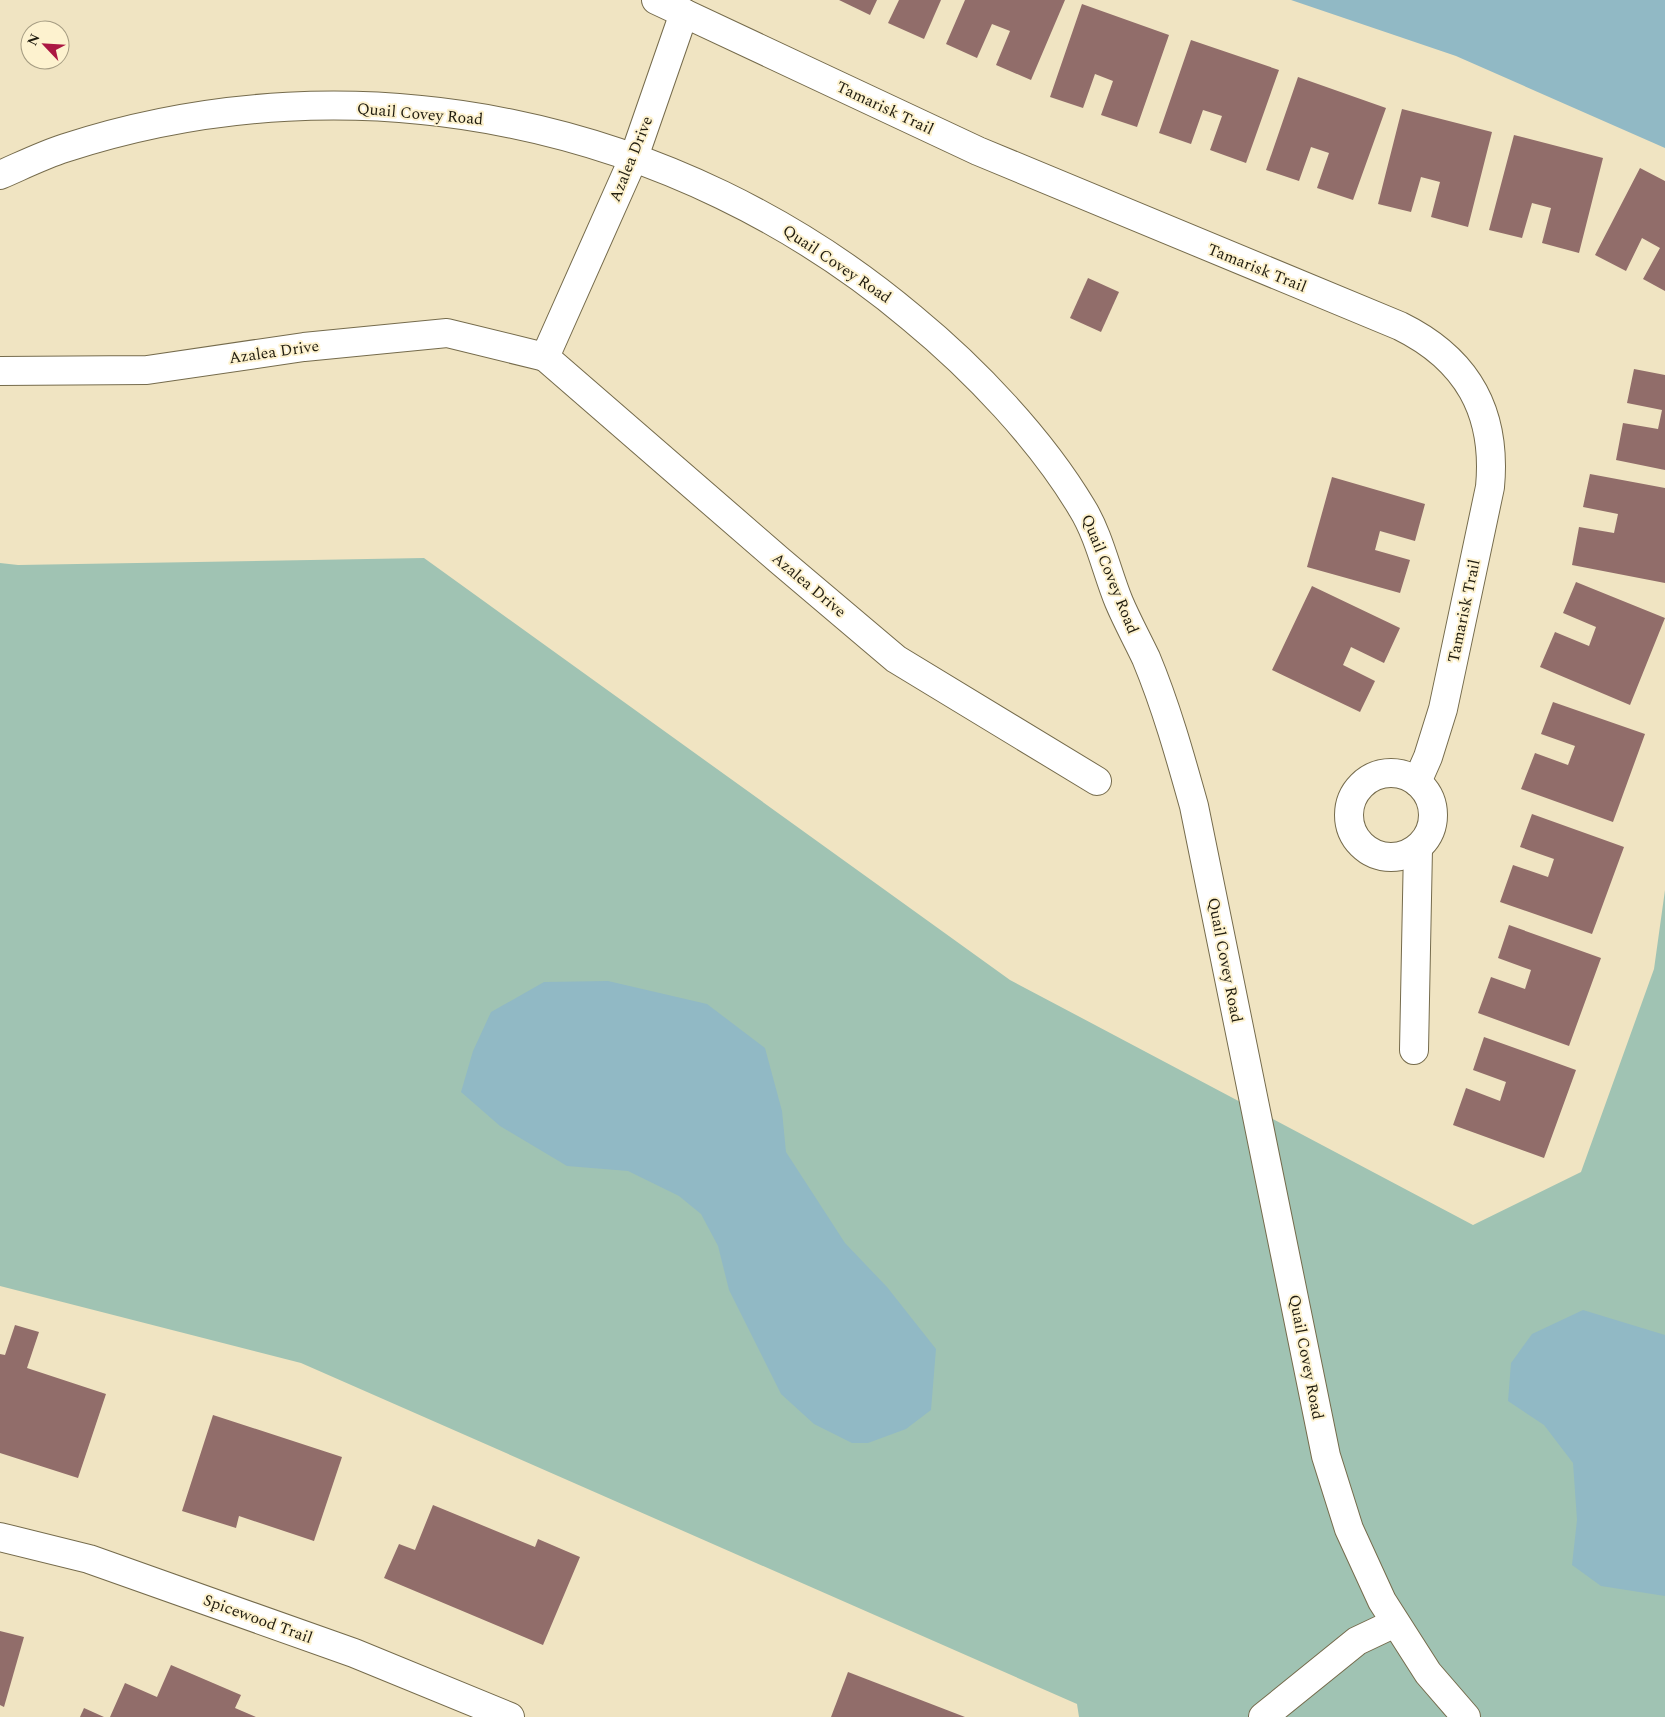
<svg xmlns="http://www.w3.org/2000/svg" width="1665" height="1717" font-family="Spectral,serif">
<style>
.green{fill:#a0c3b3}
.water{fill:#91b9c5}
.building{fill:#916d6a}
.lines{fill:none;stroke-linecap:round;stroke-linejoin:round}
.minor-casing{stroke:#756b4c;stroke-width:30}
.minor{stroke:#fff;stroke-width:28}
.labels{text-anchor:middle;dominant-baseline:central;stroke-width:4;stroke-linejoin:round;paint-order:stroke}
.street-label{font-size:16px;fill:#201c0f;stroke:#fdf2cf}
</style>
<rect width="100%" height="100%" fill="#f0e4c2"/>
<!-- green -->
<path class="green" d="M424 558 1010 980 1473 1225 1581 1172 1654 969 1665 890V1717H1079L1077 1704 301 1363 0 1286V563L18 565Z"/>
<!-- water -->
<g class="water">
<path d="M1291 0H1665V148L1456 56Z"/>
<path d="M608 981 707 1004 765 1048 782 1111 786 1152 845 1243 887 1287 936 1349 931 1410 906 1429 868 1443H852L814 1424 781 1394 729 1290 718 1246 701 1214 679 1196 628 1171 567 1166 500 1126 461 1092 473 1051 491 1012 544 982Z"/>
<path d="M1583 1310 1665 1335V1596L1601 1586 1572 1565 1577 1520 1573 1463 1544 1425 1508 1401 1511 1363 1532 1334Z"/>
</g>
<!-- building -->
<g class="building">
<path d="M839 0H877L870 15Z"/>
<path d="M899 0H941L924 39 888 23Z"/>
<path d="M965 0H1065L1031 80 996 65 1010 31 992 24 977 58 946 44Z"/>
<path d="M1082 4 1169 35 1137 127 1101 115 1113 81 1095 74 1083 108 1050 97Z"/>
<path d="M1191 40 1279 70 1246 163 1210 150 1222 116 1203 110 1191 144 1159 133Z"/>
<path d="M1298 77 1386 108 1353 200 1317 188 1329 153 1311 147 1299 181 1266 170Z"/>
<path d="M1402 109 1492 132 1468 227 1431 217 1440 182 1421 177 1411 212 1378 204Z"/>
<path d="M1514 135 1603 158 1579 253 1542 243 1551 208 1532 203 1522 238 1489 230Z"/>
<path d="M1640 168 1665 181V291L1643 279 1660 248 1642 238 1626 271 1595 255Z"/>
<path d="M1088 278 1119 292 1101 332 1070 318Z"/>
<path d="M1634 369 1665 375V470L1616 460 1623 423 1658 429 1662 410 1627 403Z"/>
<path d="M1590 474 1665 488V583L1572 565 1579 527 1614 533 1618 514 1583 507Z"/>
<path d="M1332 477 1425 504 1415 541 1380 531 1375 550 1410 560 1400 593 1307 567Z"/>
<path d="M1576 582 1665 618 1630 705 1540 667 1555 632 1589 646 1596 627 1563 613Z"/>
<path d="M1312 586 1400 628 1384 663 1351 647 1343 665 1375 681 1360 712 1272 670Z"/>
<path d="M1553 702 1645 734 1613 822 1521 789 1535 753 1568 765 1575 746 1541 734Z"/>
<path d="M1532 814 1624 847 1592 934 1500 902 1513 865 1548 877 1554 859 1520 847Z"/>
<path d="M1509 925 1601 958 1569 1046 1478 1013 1491 977 1525 989 1531 970 1498 958Z"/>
<path d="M1484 1037 1576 1070 1544 1158 1453 1125 1466 1088 1500 1101 1506 1082 1473 1070Z"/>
<path d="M15 1325 39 1332 27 1368 106 1394 78 1478 0 1453V1354L5 1355Z"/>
<path d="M213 1415 342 1457 314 1541 239 1516 236 1528 182 1511Z"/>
<path d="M433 1505 535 1547 538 1539 580 1557 543 1645 384 1578 399 1544 415 1550Z"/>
<path d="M0 1631 24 1637 4 1707 0 1705Z"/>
<path d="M171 1665 241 1695 235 1708 256 1717H110L125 1683 157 1697Z"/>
<path d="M848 1672 965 1717H831Z"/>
<path d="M84 1708 104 1717H80Z"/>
</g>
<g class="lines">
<defs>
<g id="minor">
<path d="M656 0 978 151 1400 326C1467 359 1497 412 1490 487L1443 709 1428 757 1417 782"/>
<path d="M684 13 634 157 545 357 779 560 896 659 1097 781"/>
<path d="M0 175C21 166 43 155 65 148 357 53 678 121 912 318 974 369 1041 439 1082 508 1099 535 1107 573 1119 602 1127 621 1137 639 1146 658 1166 706 1180 756 1194 806L1326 1456 1349 1529 1382 1601 1428 1673 1466 1717"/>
<path d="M0 371 147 370 304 347 447 333 545 357"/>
<circle cx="1391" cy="815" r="42"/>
<path d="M1414 1050 1418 848"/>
<path d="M0 1537 89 1559 354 1653 510 1717"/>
<path d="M1263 1717 1357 1641 1395 1623"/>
</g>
</defs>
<!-- minor casing -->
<use href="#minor" class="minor-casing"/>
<!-- minor -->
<use href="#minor" class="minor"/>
</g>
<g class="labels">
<!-- street labels -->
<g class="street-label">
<text transform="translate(885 108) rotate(25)">Tamarisk Trail</text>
<text transform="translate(420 114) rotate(5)">Quail Covey Road</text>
<text transform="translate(631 159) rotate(-68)">Azalea Drive</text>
<text transform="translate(837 264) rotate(34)">Quail Covey Road</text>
<text transform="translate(1257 268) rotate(22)">Tamarisk Trail</text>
<text transform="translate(274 352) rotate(-8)">Azalea Drive</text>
<text transform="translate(1110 574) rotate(68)">Quail Covey Road</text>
<text transform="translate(809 585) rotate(40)">Azalea Drive</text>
<text transform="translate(1464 611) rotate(-78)">Tamarisk Trail</text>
<text transform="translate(1225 960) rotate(79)">Quail Covey Road</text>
<text transform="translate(1306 1357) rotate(79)">Quail Covey Road</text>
<text transform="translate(258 1619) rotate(20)">Spicewood Trail</text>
</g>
</g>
<!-- north arrow -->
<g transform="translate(45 45) rotate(295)"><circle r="24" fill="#fdf2cf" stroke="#a59c82"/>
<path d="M0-4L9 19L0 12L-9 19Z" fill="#ab1742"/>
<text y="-8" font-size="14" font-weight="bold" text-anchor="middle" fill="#201c0f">N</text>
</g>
</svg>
